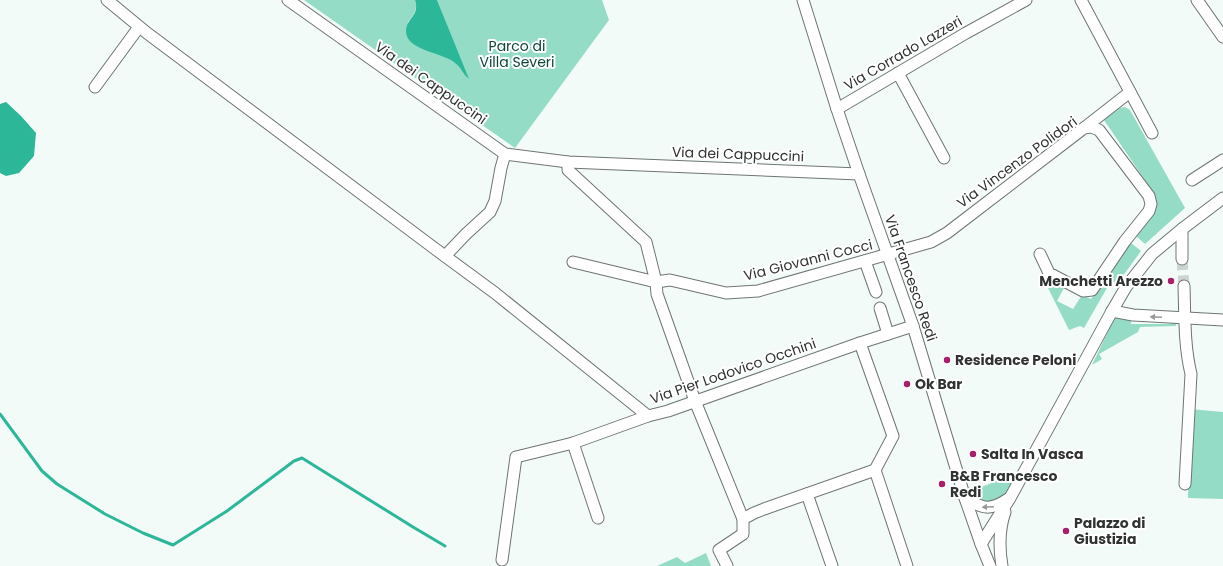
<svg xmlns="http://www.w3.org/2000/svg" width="1223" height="566" font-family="Poppins,sans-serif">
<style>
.green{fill:#95dcc7}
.water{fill:#2db799}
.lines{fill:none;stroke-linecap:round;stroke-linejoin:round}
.stream{stroke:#2db799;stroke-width:3}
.minor-tunnel{stroke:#ccd3d0;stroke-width:11;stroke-dasharray:11 5.5;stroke-linecap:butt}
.minor-casing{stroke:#6e7573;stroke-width:13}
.minor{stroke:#fff;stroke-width:11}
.oneway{fill:#989998}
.poi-dot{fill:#a71f68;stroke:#fff;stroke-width:1.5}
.labels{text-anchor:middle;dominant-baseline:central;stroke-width:4;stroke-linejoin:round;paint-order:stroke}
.park-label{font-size:14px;fill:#0c4539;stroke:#fff}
.street-label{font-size:14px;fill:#303332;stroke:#fff}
.poi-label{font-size:14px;font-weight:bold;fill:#303332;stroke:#fff;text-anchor:start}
</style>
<rect width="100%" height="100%" fill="#f3fbf8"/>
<!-- green -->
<g class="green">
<path d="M304 0H415C418 9 414 15 408 22L446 57 456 63 468 79 437 0H602L609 20 515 148Z"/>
<path d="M1125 107 1130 110 1185 208 1145 244 1136 236C1149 220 1159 215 1153 192L1104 120 1120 108Z"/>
<path d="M1130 242 1141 251 1117 284 1111 281 1084 328 1080 326 1069 330 1043 278 1047 276 1065 286 1057 301 1073 309 1082 295 1091 299Z"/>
<path d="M1119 316 1131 317V324H1170L1171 318 1176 319V326L1140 327 1138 332 1099 354 1102 359 1092 365 1114 319Z"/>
<path d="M1190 409 1223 412V499L1188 498Z"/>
<path d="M1014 474 1017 475 1004 497 993 504C980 501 971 499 966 485L972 490H974Z"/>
<path d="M706 553 711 566H657L677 557 685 563Z"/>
</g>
<!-- water -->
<g class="water">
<path d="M415 0H437L469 79C463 75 461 67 455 63 443 52 406 51 406 31 407 17 420 16 415 0Z"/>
<path d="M6 102 21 116 36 133 34 156 19 173 6 176 0 173V104Z"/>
</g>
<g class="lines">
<!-- stream -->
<path class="stream" d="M0 414 42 471 57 484 105 514 143 533 173 545 227 511 294 461 302 458 413 527 445 546"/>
<!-- minor-tunnel -->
<path class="minor-tunnel" d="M1182 259 1184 286"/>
<defs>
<g id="minor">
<path d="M107 0 147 33 438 251 495 293 648 416 668 411 860 343 913 326"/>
<path d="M288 0 505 154 568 162 859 174"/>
<path d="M803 0 837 109 859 174 913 326 965 498 981 544 990 566"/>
<path d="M1081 0 1152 133"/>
<path d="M1197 0 1223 37"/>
<path d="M898 73 944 158"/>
<path d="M95 87 139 27"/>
<path d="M837 109 966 33 1026 0"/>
<path d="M1084 128 1130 92"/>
<path d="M568 162V170L646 242 656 282 657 294 695 401 743 519V534L719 550 727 566"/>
<path d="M1192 180 1223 160"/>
<path d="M445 256 466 234 490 212 495 201 501 168 505 154"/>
<path d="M1182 259V229"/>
<path d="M865 261 876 292"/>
<path d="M573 262 656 282 670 280 726 293 758 291 931 242 947 233 1084 128 1091 127 1099 130 1149 196 1151 204 1149 211 1125 241 1092 290 1083 291 1049 273 1040 254"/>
<path d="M1184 286C1185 316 1184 345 1191 374L1185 484"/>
<path d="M880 308 888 334"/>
<path d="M1112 311 1133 315 1223 320"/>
<path d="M860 343 893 436 875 470 907 566"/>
<path d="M573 443 598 518"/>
<path d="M807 494 832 566"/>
<path d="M965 498C983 509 990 511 1008 499"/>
<path d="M743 519 754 513 764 509 875 470"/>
<path d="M981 544 1010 498 1087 357 1112 311 1126 287 1152 254 1182 229 1223 198"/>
<path d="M502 560 516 457 573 443 648 416"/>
<path d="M1002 566C999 548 999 529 1005 512"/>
</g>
</defs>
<!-- minor casing -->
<use href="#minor" class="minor-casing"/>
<!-- minor -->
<use href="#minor" class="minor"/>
</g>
<!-- one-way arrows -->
<defs><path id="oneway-solid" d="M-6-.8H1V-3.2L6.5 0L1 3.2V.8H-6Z"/></defs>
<g class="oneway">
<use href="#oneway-solid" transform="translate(1156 317) rotate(-177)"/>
<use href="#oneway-solid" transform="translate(988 507) rotate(178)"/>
</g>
<!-- markers -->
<g class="poi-dot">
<circle cx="1171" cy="281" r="4"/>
<circle cx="947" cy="360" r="4"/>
<circle cx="907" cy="384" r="4"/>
<circle cx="973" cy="454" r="4"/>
<circle cx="942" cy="484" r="4"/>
<circle cx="1066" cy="531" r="4"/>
</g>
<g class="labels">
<!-- park labels -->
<g class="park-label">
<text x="517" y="46">Parco di<tspan x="517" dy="16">Villa Severi</tspan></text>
</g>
<!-- street labels -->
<g class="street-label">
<text transform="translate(903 53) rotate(-30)">Via Corrado Lazzeri</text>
<text transform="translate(431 83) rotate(35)">Via dei Cappuccini</text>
<text transform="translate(738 154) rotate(2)">Via dei Cappuccini</text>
<text transform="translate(1017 162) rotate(-36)">Via Vincenzo Polidori</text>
<text transform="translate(808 260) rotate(-14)">Via Giovanni Cocci</text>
<text transform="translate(911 278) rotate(71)">Via Francesco Redi</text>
<text transform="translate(733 371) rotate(-19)">Via Pier Lodovico Occhini</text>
</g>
<!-- poi labels -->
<g class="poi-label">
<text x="1163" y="281" text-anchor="end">Menchetti Arezzo</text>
<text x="955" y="360">Residence Peloni</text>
<text x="915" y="384">Ok Bar</text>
<text x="981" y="454">Salta In Vasca</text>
<text x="950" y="476">B&amp;B Francesco<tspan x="950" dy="16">Redi</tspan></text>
<text x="1074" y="523">Palazzo di<tspan x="1074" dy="16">Giustizia</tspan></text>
</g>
</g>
</svg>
